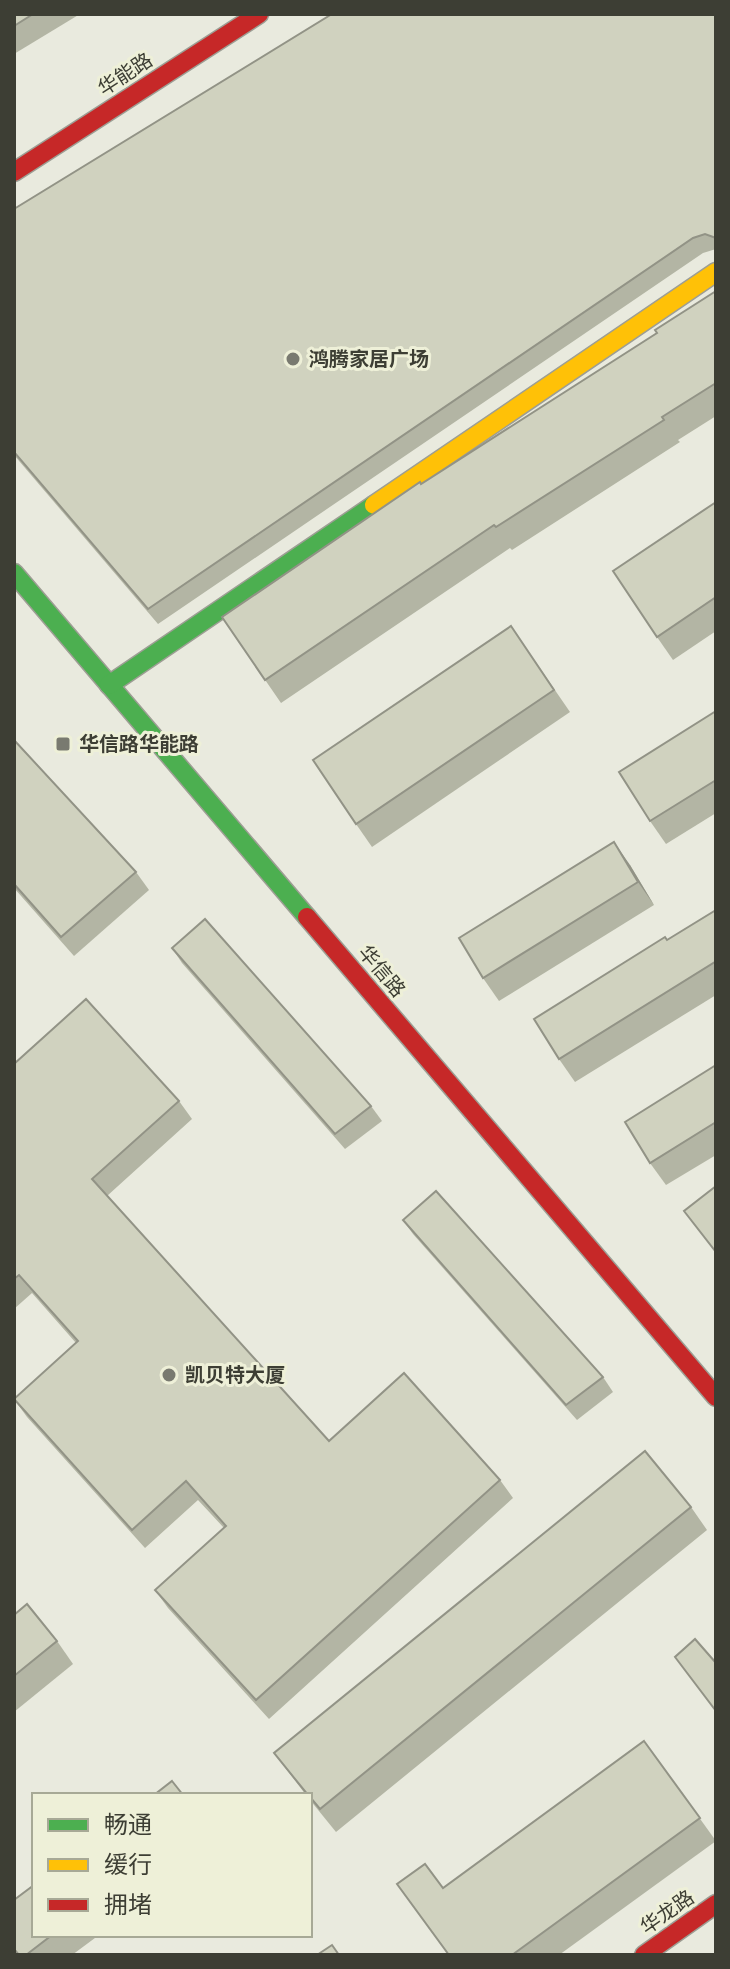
<svg xmlns="http://www.w3.org/2000/svg" width="730" height="1969" font-family="Montserrat,'Noto Sans SC',sans-serif">
<style>
.lines{fill:none;stroke-linecap:round;stroke-linejoin:round}
.fast-casing{stroke:#9d9e94;stroke-width:21}
.slow-casing{stroke:#9d9e94;stroke-width:21}
.jam-casing{stroke:#9d9e94;stroke-width:21}
.fast{stroke:#4caf50;stroke-width:18}
.slow{stroke:#ffc107;stroke-width:18}
.jam{stroke:#c62828;stroke-width:18}
.wall{fill:#b3b5a4}
.shaded-wall{fill:#929386}
.building{fill:#d0d2bf;stroke:#929386;stroke-width:2}
.poi-dot{fill:#797a70;stroke:#eef0d8;stroke-width:3}
.labels{text-anchor:middle;dominant-baseline:central;stroke-width:6;stroke-linejoin:round;paint-order:stroke}
.street-label{font-size:20px;fill:#3d3e34;stroke:#eef0d8}
.poi-label{font-size:20px;font-weight:bold;fill:#3d3e34;stroke:#eef0d8;text-anchor:start}
</style>
<rect width="100%" height="100%" fill="#e9eade"/>
<g class="lines">
<defs>
<g id="fast">
<path d="M14 573 307 917"/>
<path d="M109 685 374 505"/>
</g>
<path id="slow" d="M374 505 716 272"/>
<g id="jam">
<path d="M14 172 259 14"/>
<path d="M307 917 716 1397"/>
<path d="M644 1955 716 1904"/>
</g>
</defs>
<!-- fast casing -->
<use href="#fast" class="fast-casing"/>
<!-- slow casing -->
<use href="#slow" class="slow-casing"/>
<!-- jam casing -->
<use href="#jam" class="jam-casing"/>
<!-- fast -->
<use href="#fast" class="fast"/>
<!-- slow -->
<use href="#slow" class="slow"/>
<!-- jam -->
<use href="#jam" class="jam"/>
</g>
<!-- wall -->
<g class="wall">
<path d="M14 14H80L14 54Z"/>
<path d="M716 14V249L703 253 158 624 14 455V209Z"/>
<path d="M716 291V416L678 440 680 442 512 550 510 548 281 703 222 617 421 484 657 333Z"/>
<path d="M716 502V631L673 660 657 637Z"/>
<path d="M511 626 570 712 372 847 356 824Z"/>
<path d="M716 711V813L666 844 650 821Z"/>
<path d="M14 740 136 872 149 890 74 956 14 888Z"/>
<path d="M630 865 654 905 499 1001 483 978Z"/>
<path d="M716 910V995L575 1082 559 1059 668 940Z"/>
<path d="M172 948 371 1106 382 1121 345 1149 182 963Z"/>
<path d="M14 1064 179 1101 192 1119 107 1196 329 1441 500 1480 513 1498 269 1719 168 1608 155 1590 224 1528 198 1500 145 1548 27 1417 14 1399 76 1343 32 1293 14 1309Z"/>
<path d="M716 1065V1155L666 1185 650 1163Z"/>
<path d="M403 1220 603 1377 613 1392 577 1420 413 1234Z"/>
<path d="M691 1507 707 1530 336 1832 310 1800V1795H306L274 1753Z"/>
<path d="M14 1615 57 1641 73 1664 14 1712Z"/>
<path d="M644 1741 716 1841 559 1955H448L443 1888Z"/>
<path d="M14 1900 34 1935H99L72 1955H18L14 1950Z"/>
</g>
<!-- shaded-wall -->
<path class="shaded-wall" d="M614 842 630 865 654 905 638 882Z"/>
<!-- building -->
<g class="building">
<path d="M14 14H33L14 26Z"/>
<path d="M332 14H716V238L705 234 693 238 148 609 14 452V209Z"/>
<path d="M716 291V383L662 417 664 420 496 527 494 525 265 680 222 617 420 482 421 484 657 333 655 330Z"/>
<path d="M716 502V597L657 637 613 571Z"/>
<path d="M511 626 554 690 356 824 313 760Z"/>
<path d="M716 711V780L650 821 619 772Z"/>
<path d="M14 740 136 872 61 937 14 884Z"/>
<path d="M614 842 638 882 483 978 459 938Z"/>
<path d="M716 910V964L715 962 559 1059 534 1019 665 937 667 940Z"/>
<path d="M205 919 371 1106 335 1134 172 948Z"/>
<path d="M86 999 179 1101 92 1179 329 1441 404 1373 500 1480 256 1700 155 1590 226 1526 186 1481 132 1530 14 1399 78 1341 19 1275 14 1279V1064Z"/>
<path d="M716 1065V1122L650 1163 625 1122Z"/>
<path d="M716 1186V1252L684 1211Z"/>
<path d="M436 1191 603 1377 566 1405 403 1220Z"/>
<path d="M645 1451 691 1507 320 1809 310 1797V1795H308L274 1753Z"/>
<path d="M27 1604 57 1641 14 1676V1615Z"/>
<path d="M695 1639 716 1663V1711L675 1657Z"/>
<path d="M644 1741 700 1818 512 1955H449L397 1884 425 1864 443 1888Z"/>
<path d="M172 1781 183 1795H154Z"/>
<path d="M34 1885V1935H52L26 1955H19L14 1949V1900Z"/>
<path d="M332 1945 339 1955H317Z"/>
</g>
<!-- markers -->
<g class="poi-dot">
<circle cx="293" cy="359" r="8"/>
<rect x="55" y="736" width="16" height="16" rx="4"/>
<circle cx="169" cy="1375" r="8"/>
</g>
<g class="labels">
<!-- street labels -->
<g class="street-label">
<text transform="translate(125 74) rotate(-33)">华能路</text>
<text transform="translate(382 971) rotate(50)">华信路</text>
<text transform="translate(667 1912) rotate(-35)">华龙路</text>
</g>
<!-- poi labels -->
<g class="poi-label">
<text x="309" y="359">鸿腾家居广场</text>
<text x="79" y="744">华信路华能路</text>
<text x="185" y="1375">凯贝特大厦</text>
</g>
</g>
<!-- border -->
<rect width="730" height="1969" fill="none" stroke="#3d3e34" stroke-width="32"/>
<!-- legend -->
<rect x="32" y="1793" width="280" height="144" fill="#eef0d8" stroke="#a7a996" stroke-width="2"/>
<rect x="48" y="1819" width="40" height="12" fill="#4caf50" stroke="#a7a996" stroke-width="2"/>
<text x="104" y="1833" font-size="24" fill="#3d3e34">畅通</text>
<rect x="48" y="1859" width="40" height="12" fill="#ffc107" stroke="#a7a996" stroke-width="2"/>
<text x="104" y="1873" font-size="24" fill="#3d3e34">缓行</text>
<rect x="48" y="1899" width="40" height="12" fill="#c62828" stroke="#a7a996" stroke-width="2"/>
<text x="104" y="1913" font-size="24" fill="#3d3e34">拥堵</text>
</svg>
